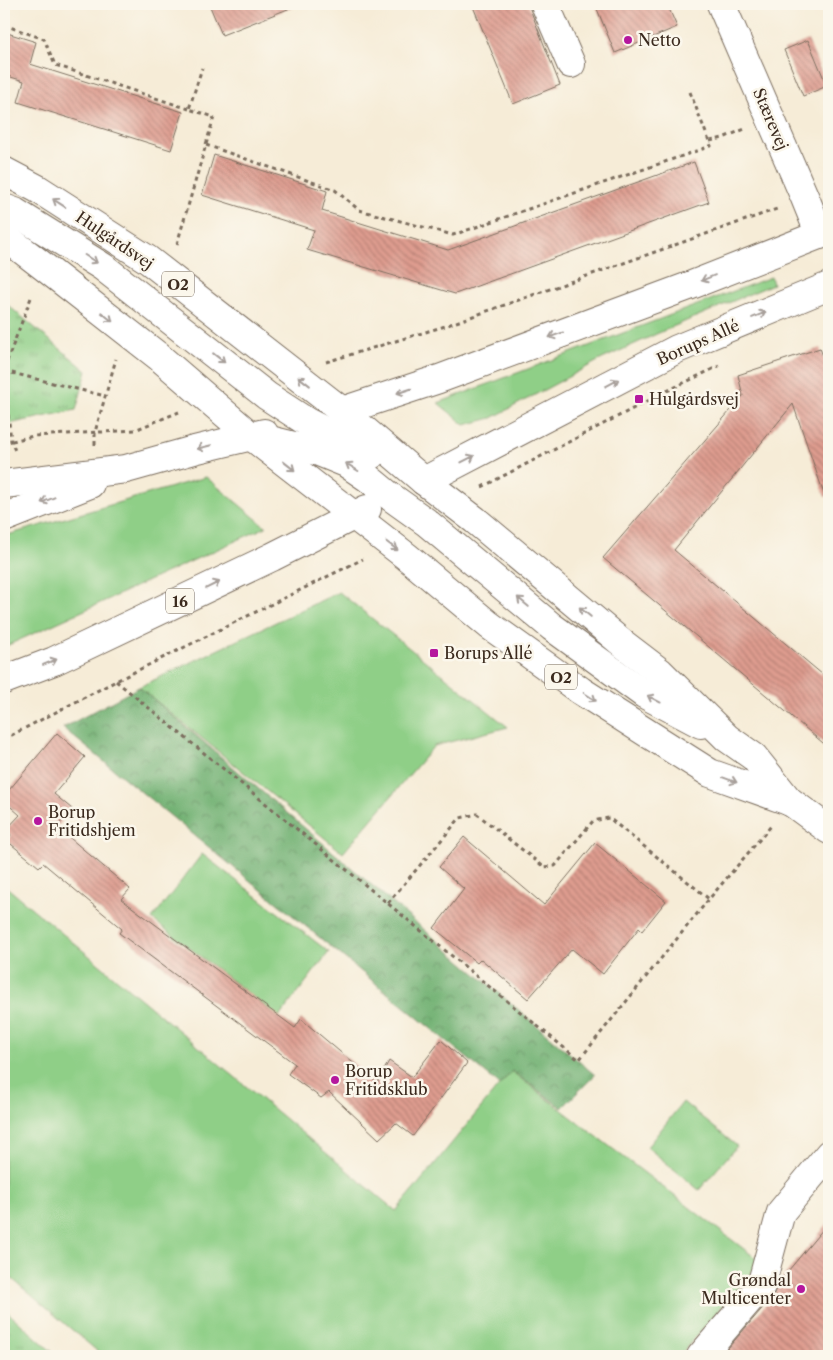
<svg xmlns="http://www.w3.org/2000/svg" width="833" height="1360" font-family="'Libre Caslon Text',serif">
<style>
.grass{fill:#8fcf87;stroke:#657c52}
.forest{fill:url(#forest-crowns);stroke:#576e49}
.park{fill:url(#park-tufts);stroke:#657c52}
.building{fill:url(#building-back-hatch)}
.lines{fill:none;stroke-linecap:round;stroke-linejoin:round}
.minor-casing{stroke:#7c6e5f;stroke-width:30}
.major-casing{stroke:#7c6e5f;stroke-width:30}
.path{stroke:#7c6e5f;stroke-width:3;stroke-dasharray:4 4;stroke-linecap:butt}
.minor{stroke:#fff;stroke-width:28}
.major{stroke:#fff;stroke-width:28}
.oneway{stroke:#a79f9a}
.poi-dot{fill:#b5179e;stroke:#fbf7ec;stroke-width:2}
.labels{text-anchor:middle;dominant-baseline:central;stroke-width:5;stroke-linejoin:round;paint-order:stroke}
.shield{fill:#fbf7ec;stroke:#75685c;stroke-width:1}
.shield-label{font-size:15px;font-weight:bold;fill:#3b2a1e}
.poi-label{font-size:16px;fill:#3b2a1e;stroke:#fbf7ec;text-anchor:start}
.street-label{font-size:16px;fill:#3b2a1e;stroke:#fbf7ec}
</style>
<defs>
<pattern id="forest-crowns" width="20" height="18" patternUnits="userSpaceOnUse" patternTransform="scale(1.25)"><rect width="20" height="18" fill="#73b274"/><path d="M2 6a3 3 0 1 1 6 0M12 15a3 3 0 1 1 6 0" fill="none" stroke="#60915f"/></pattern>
<pattern id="park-tufts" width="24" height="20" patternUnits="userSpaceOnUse" patternTransform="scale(1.25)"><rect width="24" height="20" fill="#8fcf87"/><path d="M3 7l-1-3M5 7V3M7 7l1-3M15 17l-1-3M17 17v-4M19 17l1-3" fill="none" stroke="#76a86e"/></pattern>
<pattern id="building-back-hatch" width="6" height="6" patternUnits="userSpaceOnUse" patternTransform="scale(1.25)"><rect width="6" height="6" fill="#de9c8f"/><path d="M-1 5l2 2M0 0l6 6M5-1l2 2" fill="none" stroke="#b57f74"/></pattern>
</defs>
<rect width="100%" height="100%" fill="#fbf7ec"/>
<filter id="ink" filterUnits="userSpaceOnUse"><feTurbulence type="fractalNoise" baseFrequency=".02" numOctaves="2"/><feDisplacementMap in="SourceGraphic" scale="10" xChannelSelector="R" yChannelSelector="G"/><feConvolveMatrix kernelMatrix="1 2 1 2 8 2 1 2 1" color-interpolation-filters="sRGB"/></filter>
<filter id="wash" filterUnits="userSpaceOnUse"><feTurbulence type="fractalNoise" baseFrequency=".0096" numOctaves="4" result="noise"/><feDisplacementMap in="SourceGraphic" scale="20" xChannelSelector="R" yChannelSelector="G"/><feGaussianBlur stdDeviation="1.12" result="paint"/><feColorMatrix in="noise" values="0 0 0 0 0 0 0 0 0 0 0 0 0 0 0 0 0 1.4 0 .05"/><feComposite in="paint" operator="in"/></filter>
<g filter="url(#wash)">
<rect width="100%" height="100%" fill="#f6ecd7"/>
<!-- grass -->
<g class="grass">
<path d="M771 277 773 284 663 331 598 361 492 418 465 425 438 403Z"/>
<path d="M206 477 266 527 4 647V536Z"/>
<path d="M339 592 508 727 434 746 343 853 139 687Z"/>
<path d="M202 854 329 952 279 1017 152 919Z"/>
<path d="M4 885 396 1211 511 1071 761 1262 679 1356H103L4 1272Z"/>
<path d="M683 1102 737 1146 699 1190 647 1147Z"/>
</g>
<!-- forest -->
<path class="forest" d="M139 687 595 1075 562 1108 512 1071 500 1085 63 728Z"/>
<!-- park -->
<g class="park">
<path d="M4 302 87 371 76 410 4 425Z"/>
<path d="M4 1309 57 1356H4Z"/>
</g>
<g id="blocks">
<!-- building -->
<g class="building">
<path d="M209 4H298V5L222 35Z"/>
<path d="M472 4H528L560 85 513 104Z"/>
<path d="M595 4H667L677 27 615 53Z"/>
<path d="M4 32 36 42 30 64 183 112 171 150 18 102 24 81 4 75Z"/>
<path d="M808 40 827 86 803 96 784 50Z"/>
<path d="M214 155 327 191 322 211 448 250 694 162 709 202 455 294 307 250 314 230 202 195Z"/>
<path d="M820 348 829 373V496L825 497 793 404 674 550 829 680V748L603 558 743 396 738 375Z"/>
<path d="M57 733 85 757 54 794 72 809 57 827 130 889 121 899 295 1028 301 1019 377 1083 389 1061 412 1077 441 1040 467 1063 413 1136 396 1123 379 1139 329 1092 321 1098 288 1074 295 1064 119 933 122 929 43 863 39 867 6 840 11 835 5 831 20 815 4 801V796Z"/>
<path d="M464 837 544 905 595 843 666 901 642 931 639 928 603 974 572 949 528 999 481 959 477 963 434 928 464 889 439 867Z"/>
<path d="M829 1222V1356H721L773 1296 778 1283Z"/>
</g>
</g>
</g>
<g filter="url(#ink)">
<use href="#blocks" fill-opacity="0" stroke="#7c6e5f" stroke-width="1"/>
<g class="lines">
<defs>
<g id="minor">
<path d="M545 4 571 64"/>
<path d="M721 4 805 198 820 235"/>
<path d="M342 411 439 379 689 286 829 231"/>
<path d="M424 481 677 349 829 286"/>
<path d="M701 1356 761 1286 781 1212 829 1154"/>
</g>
<g id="major">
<path d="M4 171 38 189 147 259 342 411 424 481 475 520 622 643 660 672 727 738 754 757 790 802"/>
<path d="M4 208 15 212 103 267 267 396 307 422 371 455"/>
<path d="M4 236 43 266 158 356 251 436 406 556 489 625 581 691 710 773 791 802 829 830"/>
<path d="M258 437 319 452 346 463 368 478 391 497 426 522 552 627 644 694 701 724"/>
<path d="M4 484 126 469 194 450 264 433"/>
<path d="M4 518 90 484"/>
<path d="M4 680 54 661 272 557 367 509"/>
</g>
</defs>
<!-- minor casing -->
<use href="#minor" class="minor-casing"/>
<!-- major casing -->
<use href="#major" class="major-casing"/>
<!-- path -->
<g class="path">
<path d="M4 25 44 39 55 65 189 109"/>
<path d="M710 141 723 138 745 129"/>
<path d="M206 145 335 190 359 210 453 235 711 146 690 92"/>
<path d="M177 244 214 117 189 109 202 68"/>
<path d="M326 362 442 327 777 209"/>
<path d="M4 369 32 295"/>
<path d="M4 371 105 396"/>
<path d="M4 375 11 441 16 453"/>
<path d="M4 443 33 436 135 430 179 412"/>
<path d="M95 445V432L116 359"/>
<path d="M482 487 667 391 719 366"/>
<path d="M116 681 579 1060 709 899 771 826"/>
<path d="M4 739 116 681 363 559"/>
<path d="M388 903 460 818 477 814 544 867 555 866 593 821 609 818 709 899"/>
</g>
<!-- minor -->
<use href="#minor" class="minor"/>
<!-- major -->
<use href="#major" class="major"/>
</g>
<!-- one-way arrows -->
<defs><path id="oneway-shaft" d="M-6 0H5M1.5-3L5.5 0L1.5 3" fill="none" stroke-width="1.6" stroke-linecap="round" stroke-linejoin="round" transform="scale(1.25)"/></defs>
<g class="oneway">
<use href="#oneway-shaft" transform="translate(59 203) rotate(-147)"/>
<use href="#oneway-shaft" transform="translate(91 259) rotate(32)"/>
<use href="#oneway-shaft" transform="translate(708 278) rotate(158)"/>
<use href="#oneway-shaft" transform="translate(759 315) rotate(-23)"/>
<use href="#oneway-shaft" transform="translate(107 317) rotate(39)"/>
<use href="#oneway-shaft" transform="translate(556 335) rotate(160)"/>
<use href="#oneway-shaft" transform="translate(219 358) rotate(38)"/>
<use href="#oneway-shaft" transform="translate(304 381) rotate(-142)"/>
<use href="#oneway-shaft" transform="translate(612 383) rotate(-28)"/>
<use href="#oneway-shaft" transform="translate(404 391) rotate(162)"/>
<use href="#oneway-shaft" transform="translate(204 447) rotate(166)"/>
<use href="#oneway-shaft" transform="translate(468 459) rotate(-27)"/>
<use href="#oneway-shaft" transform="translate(289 466) rotate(38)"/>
<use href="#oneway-shaft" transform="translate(352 467) rotate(-148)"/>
<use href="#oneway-shaft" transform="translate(48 500) rotate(158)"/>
<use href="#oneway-shaft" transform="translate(392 546) rotate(37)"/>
<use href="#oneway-shaft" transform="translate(213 585) rotate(-26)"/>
<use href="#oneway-shaft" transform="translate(523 602) rotate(-140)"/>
<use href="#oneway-shaft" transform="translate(585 612) rotate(-140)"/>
<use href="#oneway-shaft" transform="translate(50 662) rotate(-22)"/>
<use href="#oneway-shaft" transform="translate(590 697) rotate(33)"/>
<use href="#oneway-shaft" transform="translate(654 699) rotate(-152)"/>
<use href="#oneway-shaft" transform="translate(730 780) rotate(20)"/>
</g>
</g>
<!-- markers -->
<g class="poi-dot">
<circle cx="628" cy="40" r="5"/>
<rect x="634" y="394" width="10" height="10" rx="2.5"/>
<rect x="429" y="648" width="10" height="10" rx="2.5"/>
<circle cx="38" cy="821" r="5"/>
<circle cx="335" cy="1080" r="5"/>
<circle cx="801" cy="1289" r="5"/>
</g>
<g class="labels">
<!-- shield labels -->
<g class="shield">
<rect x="162" y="271.5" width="32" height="25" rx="4"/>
<rect x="166" y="588.5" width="28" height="25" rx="4"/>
<rect x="545" y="664.5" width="32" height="25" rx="4"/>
</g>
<g class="shield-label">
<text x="178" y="284">O2</text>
<text x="180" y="601">16</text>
<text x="561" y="677">O2</text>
</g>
<!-- poi labels -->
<g class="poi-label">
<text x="638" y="40">Netto</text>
<text x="649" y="399">Hulgårdsvej</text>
<text x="444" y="653">Borups Allé</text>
<text x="48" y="812">Borup<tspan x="48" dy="18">Fritidshjem</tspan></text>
<text x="345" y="1071">Borup<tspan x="345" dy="18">Fritidsklub</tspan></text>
<text x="791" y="1280" text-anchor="end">Grøndal<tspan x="791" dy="18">Multicenter</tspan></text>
</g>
<!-- street labels -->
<g class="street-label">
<text transform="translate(771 119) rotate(67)">Stærevej</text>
<text transform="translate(115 240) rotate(34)">Hulgårdsvej</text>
<text transform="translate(698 342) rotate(-24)">Borups Allé</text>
</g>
</g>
<!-- margin -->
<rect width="833" height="1360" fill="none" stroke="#fbf7ec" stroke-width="20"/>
</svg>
